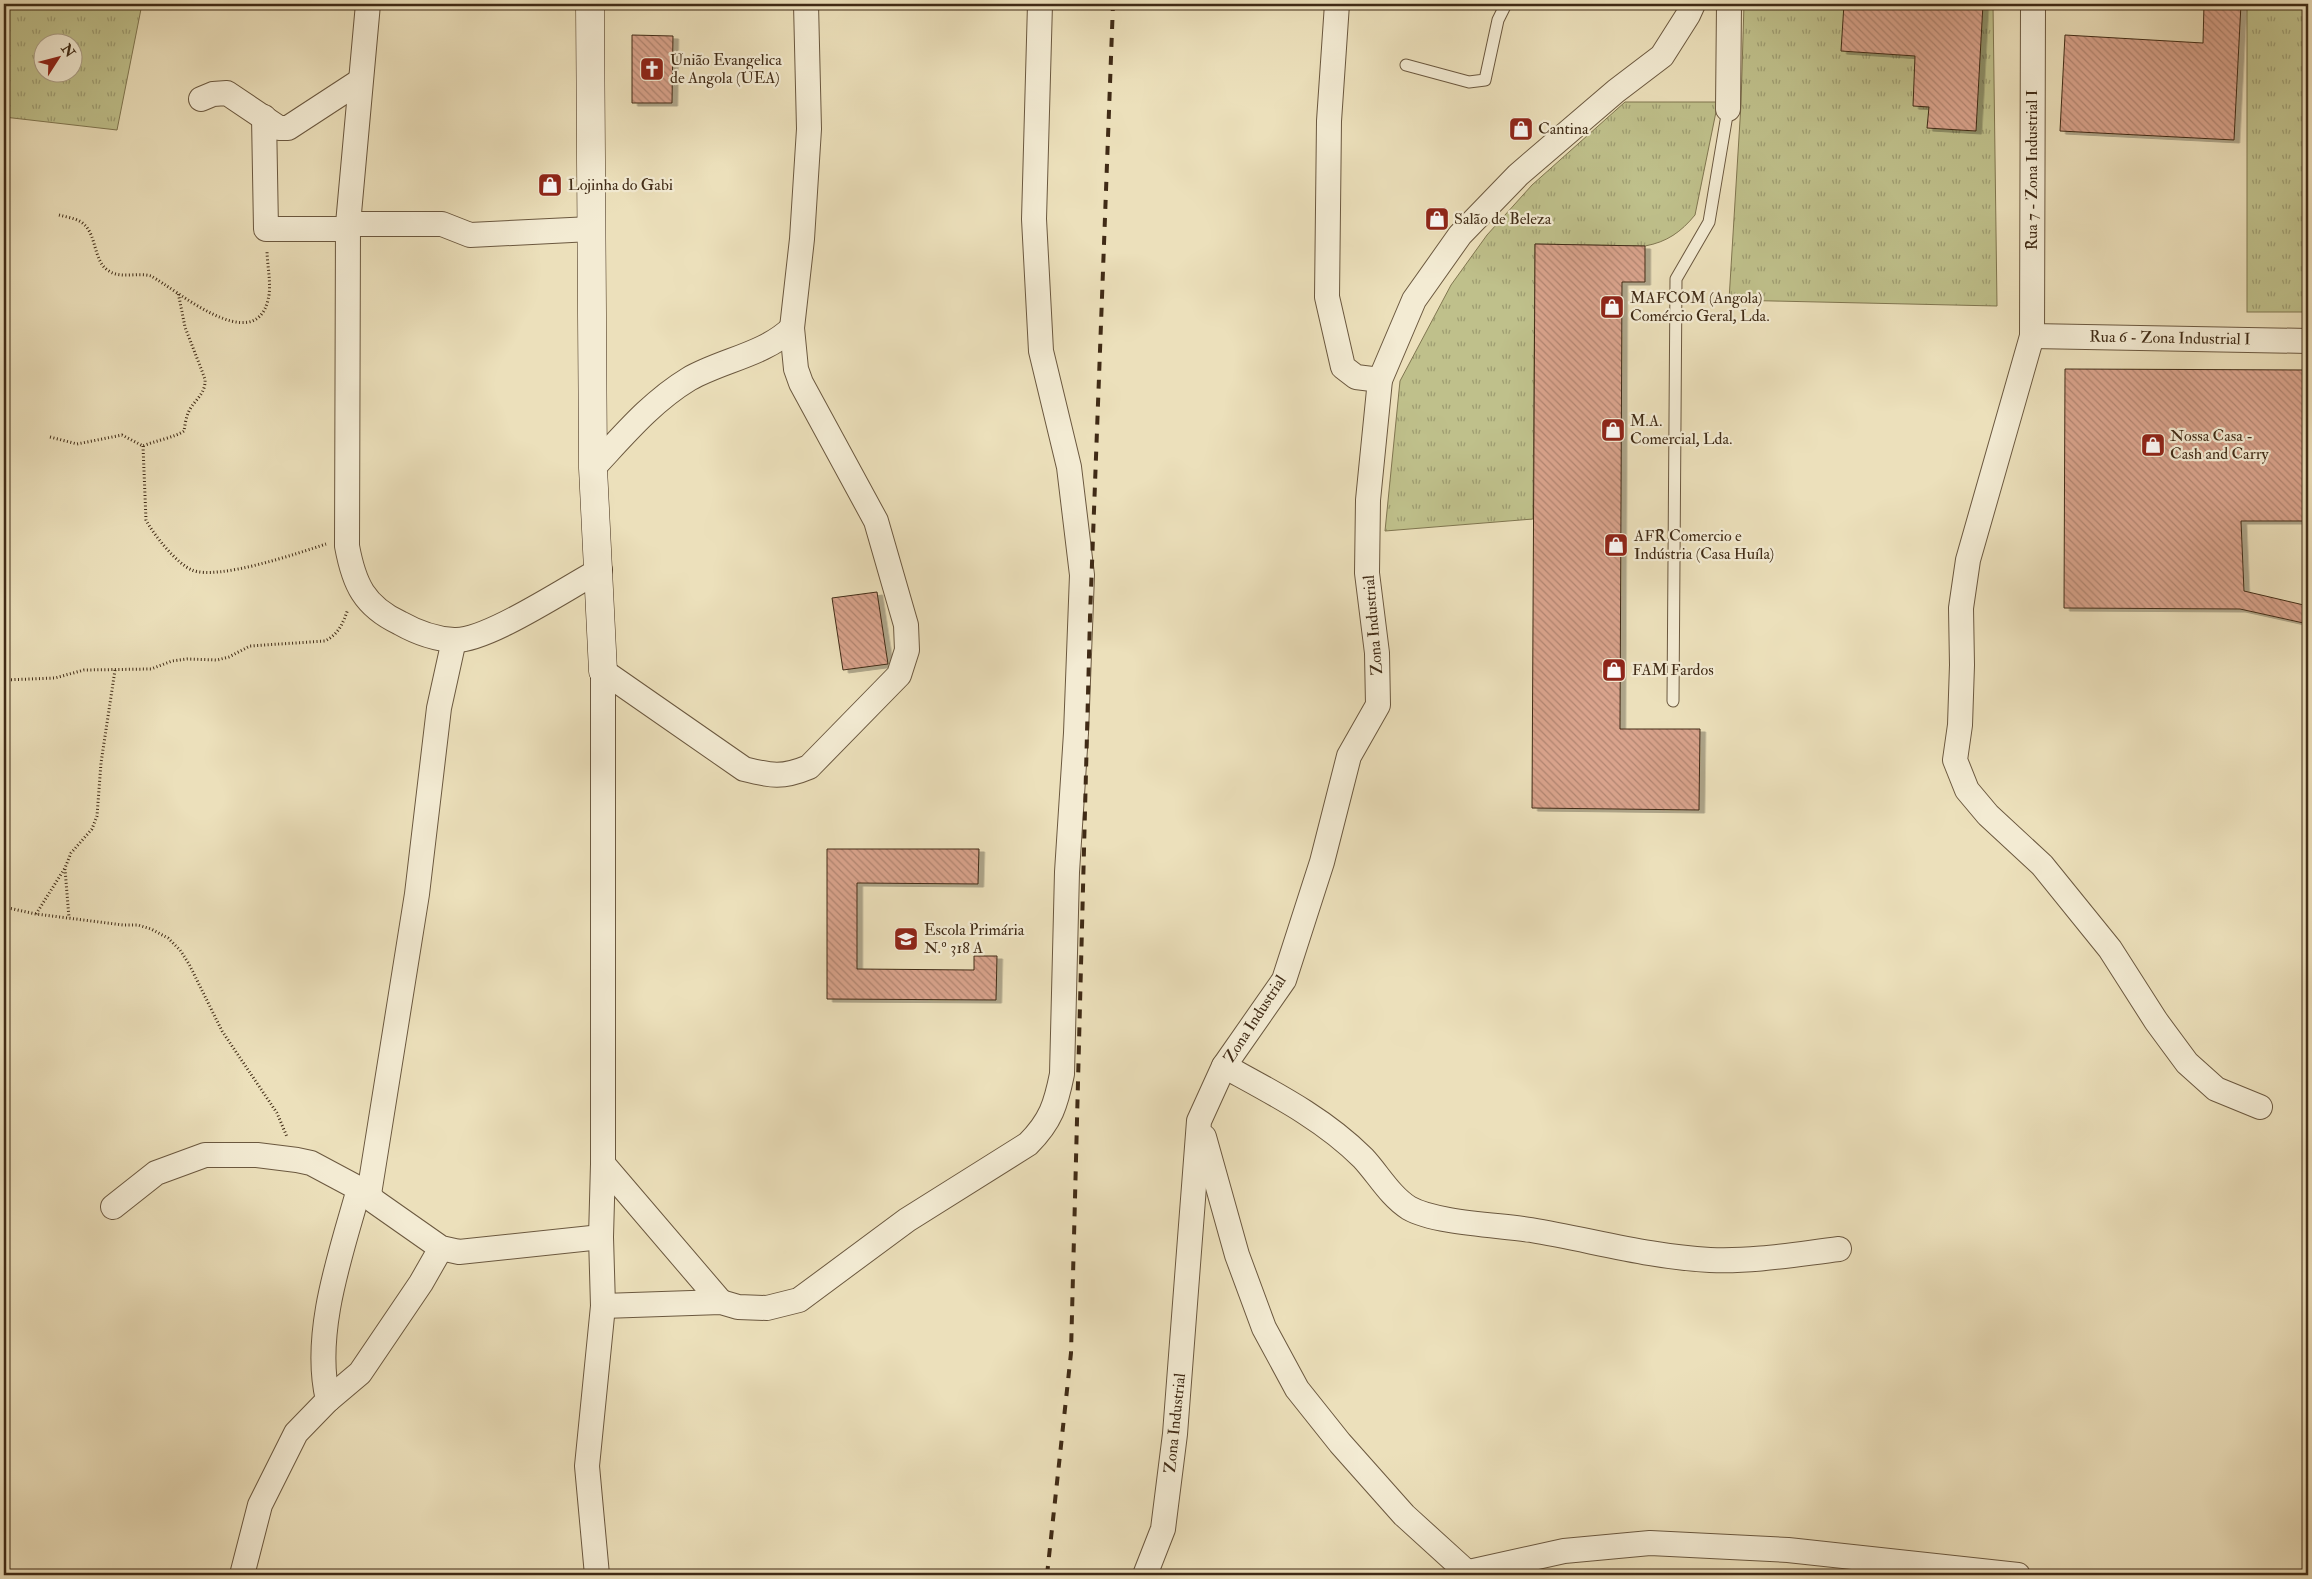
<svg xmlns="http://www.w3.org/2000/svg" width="2312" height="1579" font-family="'IM FELL Double Pica',serif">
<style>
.grass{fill:url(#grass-tufts);stroke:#807650;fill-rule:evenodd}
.building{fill:url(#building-back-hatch);stroke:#402b16;filter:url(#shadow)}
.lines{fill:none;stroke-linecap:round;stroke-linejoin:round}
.lane-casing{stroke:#6b583f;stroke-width:13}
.street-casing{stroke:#6b583f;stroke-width:26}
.secondary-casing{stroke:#402b16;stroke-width:29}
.path{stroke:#402b16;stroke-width:3;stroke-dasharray:1 2.5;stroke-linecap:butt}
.lane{stroke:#f3ebd3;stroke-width:11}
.street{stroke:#f3ebd3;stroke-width:24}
.secondary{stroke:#f3ebd3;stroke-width:28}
.rail{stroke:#402b16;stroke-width:4;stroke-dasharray:9 9;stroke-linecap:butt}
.labels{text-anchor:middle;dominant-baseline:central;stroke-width:4.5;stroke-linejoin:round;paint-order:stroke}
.poi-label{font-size:16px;fill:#402b16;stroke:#f3ebd3;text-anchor:start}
.street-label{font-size:16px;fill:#402b16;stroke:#f3ebd3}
</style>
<defs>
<pattern id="grass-tufts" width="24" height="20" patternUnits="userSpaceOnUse" patternTransform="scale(1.25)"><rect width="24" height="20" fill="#bfc08b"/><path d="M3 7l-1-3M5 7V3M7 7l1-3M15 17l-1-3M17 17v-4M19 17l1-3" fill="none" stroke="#9d9c71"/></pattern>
<pattern id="building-back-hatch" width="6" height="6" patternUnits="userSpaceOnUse" patternTransform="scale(1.25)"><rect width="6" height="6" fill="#d9a38c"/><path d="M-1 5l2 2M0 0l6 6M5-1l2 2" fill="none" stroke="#b18571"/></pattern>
<filter id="shadow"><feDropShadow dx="5.5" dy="3" stdDeviation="0" flood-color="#0004"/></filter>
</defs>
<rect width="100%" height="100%" fill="#ece0bb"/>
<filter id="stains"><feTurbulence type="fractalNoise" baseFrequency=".004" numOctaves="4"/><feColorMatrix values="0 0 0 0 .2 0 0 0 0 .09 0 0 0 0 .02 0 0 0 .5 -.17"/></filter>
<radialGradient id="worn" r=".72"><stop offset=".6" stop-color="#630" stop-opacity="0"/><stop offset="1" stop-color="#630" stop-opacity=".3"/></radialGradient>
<!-- grass -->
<g class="grass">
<path d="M4 4H142L117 130 4 117ZM42 42H72V72H42Z"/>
<path d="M1744 4H1993L1997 306 1729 300 1741 104Z"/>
<rect x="2247" y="4" width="61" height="308"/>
<path d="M1625 102H1718L1695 215C1681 232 1667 242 1645 246L1535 244 1533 519 1385 531 1400 381 1451 285 1487 235 1532 185Z"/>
</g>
<!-- building -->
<g class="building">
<path d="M1844 4H1983L1976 131 1927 128 1929 107 1913 106 1915 56 1841 51Z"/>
<path d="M2204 4H2241L2234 140 2060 131 2065 35 2203 43Z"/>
<path d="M632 35 673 36 672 103H632Z"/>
<path d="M1535 244 1645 246V282H1622L1620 729H1700L1699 810 1532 808Z"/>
<path d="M2065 369 2308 370V521H2241L2244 591 2308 606V624L2240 609 2064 608Z"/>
<path d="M877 592 888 664 843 670 832 598Z"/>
<path d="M827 849H979L978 884 857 883V969L974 970V956H997L996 1000 827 999Z"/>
</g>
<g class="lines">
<defs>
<g id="lane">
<path d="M1406 65 1469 82 1485 80 1498 20 1506 4"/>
<path d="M1673 701 1676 279 1709 222 1728 109"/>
</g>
<g id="street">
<path d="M368 4 348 224 347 546C354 584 364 606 400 623 416 632 435 639 454 640 486 642 568 587 600 570"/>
<path d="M1337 4 1329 121 1327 297 1343 367 1356 377 1380 380"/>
<path d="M2033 4 2032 336 1968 560 1961 608 1962 665 1960 725 1955 760 1967 790 1988 815 2042 865 2110 949 2156 1021 2187 1063 2216 1089 2260 1107"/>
<path d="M201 99 213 94 227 93 279 128H288L360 81"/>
<path d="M1728 109 1729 4"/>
<path d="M264 117 266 229H348"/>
<path d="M348 224H442L470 235 591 229"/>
<path d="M2032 336 2308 341"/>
<path d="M593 468C623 436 651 402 689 379 722 360 764 355 792 328"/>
<path d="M454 640 439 708 417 894 369 1194 374 1201 441 1248 459 1252 601 1237"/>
<path d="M603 671 744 769C771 776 783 778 809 767L899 675 907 650 906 625 876 521 801 383 796 369 792 328 802 239 809 129 806 4"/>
<path d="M1224 1066C1273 1093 1323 1118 1363 1158 1378 1174 1390 1196 1409 1208 1435 1223 1499 1225 1531 1230 1591 1240 1650 1257 1710 1260 1753 1262 1797 1254 1839 1249"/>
<path d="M1204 1137 1237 1255 1264 1328 1297 1389 1340 1443 1404 1515 1470 1575"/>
<path d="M603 1164 721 1302"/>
<path d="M113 1207 156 1173 205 1155H257L297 1160 311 1163 369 1194"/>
<path d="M603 1306 721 1302 738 1307 767 1308 799 1300 907 1220 1028 1144C1051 1121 1056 1104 1062 1074L1067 872 1076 733 1082 575 1069 467 1041 351 1034 219 1040 4"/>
<path d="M328 1400C312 1334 341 1253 359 1189"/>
<path d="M1469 1572 1564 1551 1650 1543 1788 1550 2018 1575"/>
<path d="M242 1575 260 1505 296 1433 328 1400 360 1373 421 1283 441 1248"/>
<path d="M597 1575 587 1466 603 1306 601 1237 603 1164V671"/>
<path d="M1145 1575 1163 1529 1175 1434 1199 1121 1224 1066 1284 980 1322 862 1349 756 1378 705 1377 653 1367 573 1368 500 1380 380 1414 300 1460 235 1518 175 1616 91 1662 56 1688 15 1693 4"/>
</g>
<path id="secondary" d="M590 4 593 468 603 671"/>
</defs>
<!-- lane casing -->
<use href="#lane" class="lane-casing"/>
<!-- street casing -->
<use href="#street" class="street-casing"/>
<!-- secondary casing -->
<use href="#secondary" class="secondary-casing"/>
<!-- path -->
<g class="path">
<path d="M4 8 13 4"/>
<path d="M59 215C66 217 75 218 81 222 98 233 92 261 109 271 121 279 138 272 151 276 177 290 254 357 268 300 272 285 267 265 267 250"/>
<path d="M50 437 77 444 122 435 143 446C154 441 176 437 184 431 185 425 186 417 189 411 195 399 206 394 205 379L185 327 178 292"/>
<path d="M143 446 146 520C153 534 177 564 192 570 217 581 299 553 326 544"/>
<path d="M4 680 55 678 84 670 151 669 172 661 187 659 217 660 229 657 250 646 325 641C339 634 343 623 348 609"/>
<path d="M65 869 69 918"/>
<path d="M4 907 36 914 123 925H138L151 929 168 938 180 950 189 964 222 1031 277 1113 287 1137"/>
<path d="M36 914 65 868 71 853 92 829 97 816 101 763 115 670"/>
</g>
<!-- lane -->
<use href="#lane" class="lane"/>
<!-- street -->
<use href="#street" class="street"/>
<!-- secondary -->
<use href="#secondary" class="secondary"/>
<!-- rail -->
<path class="rail" d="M1047 1575 1071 1353 1090 617 1113 4"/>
</g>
<!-- icons -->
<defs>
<symbol id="church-square" viewBox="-11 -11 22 22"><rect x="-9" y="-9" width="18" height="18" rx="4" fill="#8f2418" stroke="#f3ebd3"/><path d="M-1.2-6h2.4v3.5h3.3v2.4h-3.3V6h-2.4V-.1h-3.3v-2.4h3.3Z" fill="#fff"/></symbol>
<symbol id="shop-square" viewBox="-11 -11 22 22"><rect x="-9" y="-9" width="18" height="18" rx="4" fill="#8f2418" stroke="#f3ebd3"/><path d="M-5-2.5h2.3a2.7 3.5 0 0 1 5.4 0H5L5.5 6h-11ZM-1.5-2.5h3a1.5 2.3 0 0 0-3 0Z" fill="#fff"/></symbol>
<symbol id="school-square" viewBox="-11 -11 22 22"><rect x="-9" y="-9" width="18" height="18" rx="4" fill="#8f2418" stroke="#f3ebd3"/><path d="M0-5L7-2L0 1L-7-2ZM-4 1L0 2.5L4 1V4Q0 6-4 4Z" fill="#fff"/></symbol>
</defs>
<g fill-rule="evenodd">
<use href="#church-square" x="638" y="55" width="28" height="28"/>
<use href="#shop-square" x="1507" y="115" width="28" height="28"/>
<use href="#shop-square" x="536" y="171" width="28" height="28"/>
<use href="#shop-square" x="1423" y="205" width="28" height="28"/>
<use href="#shop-square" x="1598" y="293" width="28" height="28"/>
<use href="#shop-square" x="1599" y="416" width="28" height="28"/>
<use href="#shop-square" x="2139" y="431" width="28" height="28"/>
<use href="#shop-square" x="1602" y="531" width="28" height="28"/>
<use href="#shop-square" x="1600" y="656" width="28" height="28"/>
<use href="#school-square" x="892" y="925" width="28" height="28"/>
</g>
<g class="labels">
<!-- poi labels -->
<g class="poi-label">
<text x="670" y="60">União Evangelica<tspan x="670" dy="18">de Angola (UEA)</tspan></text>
<text x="1538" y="129">Cantina</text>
<text x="568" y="185">Lojinha do Gabi</text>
<text x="1454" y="219">Salão de Beleza</text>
<text x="1630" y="298">MAFCOM (Angola)<tspan x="1630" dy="18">Comércio Geral, Lda.</tspan></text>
<text x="1630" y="421">M.A.<tspan x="1630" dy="18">Comercial, Lda.</tspan></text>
<text x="2170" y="436">Nossa Casa -<tspan x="2170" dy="18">Cash and Carry</tspan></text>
<text x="1634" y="536">AFR Comercio e<tspan x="1634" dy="18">Indústria (Casa Huíla)</tspan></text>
<text x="1632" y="670">FAM Fardos</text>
<text x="924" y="930">Escola Primária<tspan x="924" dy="18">N.º 318 A</tspan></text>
</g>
<!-- street labels -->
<g class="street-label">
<text transform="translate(2032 170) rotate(-90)">Rua 7 - Zona Industrial I</text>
<text transform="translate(2170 338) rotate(1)">Rua 6 - Zona Industrial I</text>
<text transform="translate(1373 625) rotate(-95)">Zona Industrial</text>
<text transform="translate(1255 1019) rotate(-57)">Zona Industrial</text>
<text transform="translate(1175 1423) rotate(-84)">Zona Industrial</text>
</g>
</g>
<!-- margin -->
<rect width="2312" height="1579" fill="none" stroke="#ece0bb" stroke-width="20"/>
<rect x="5" y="5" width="2302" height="1569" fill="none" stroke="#402b16" stroke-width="2.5"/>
<rect x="10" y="10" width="2292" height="1559" fill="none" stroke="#402b16"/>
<!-- north arrow -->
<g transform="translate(58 58) rotate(54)"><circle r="24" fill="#f3ebd3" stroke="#ab9e87"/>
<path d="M0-4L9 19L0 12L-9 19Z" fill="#8f2418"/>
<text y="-8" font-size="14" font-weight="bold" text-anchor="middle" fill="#402b16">N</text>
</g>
<rect width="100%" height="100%" filter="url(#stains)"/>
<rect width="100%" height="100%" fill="url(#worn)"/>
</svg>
